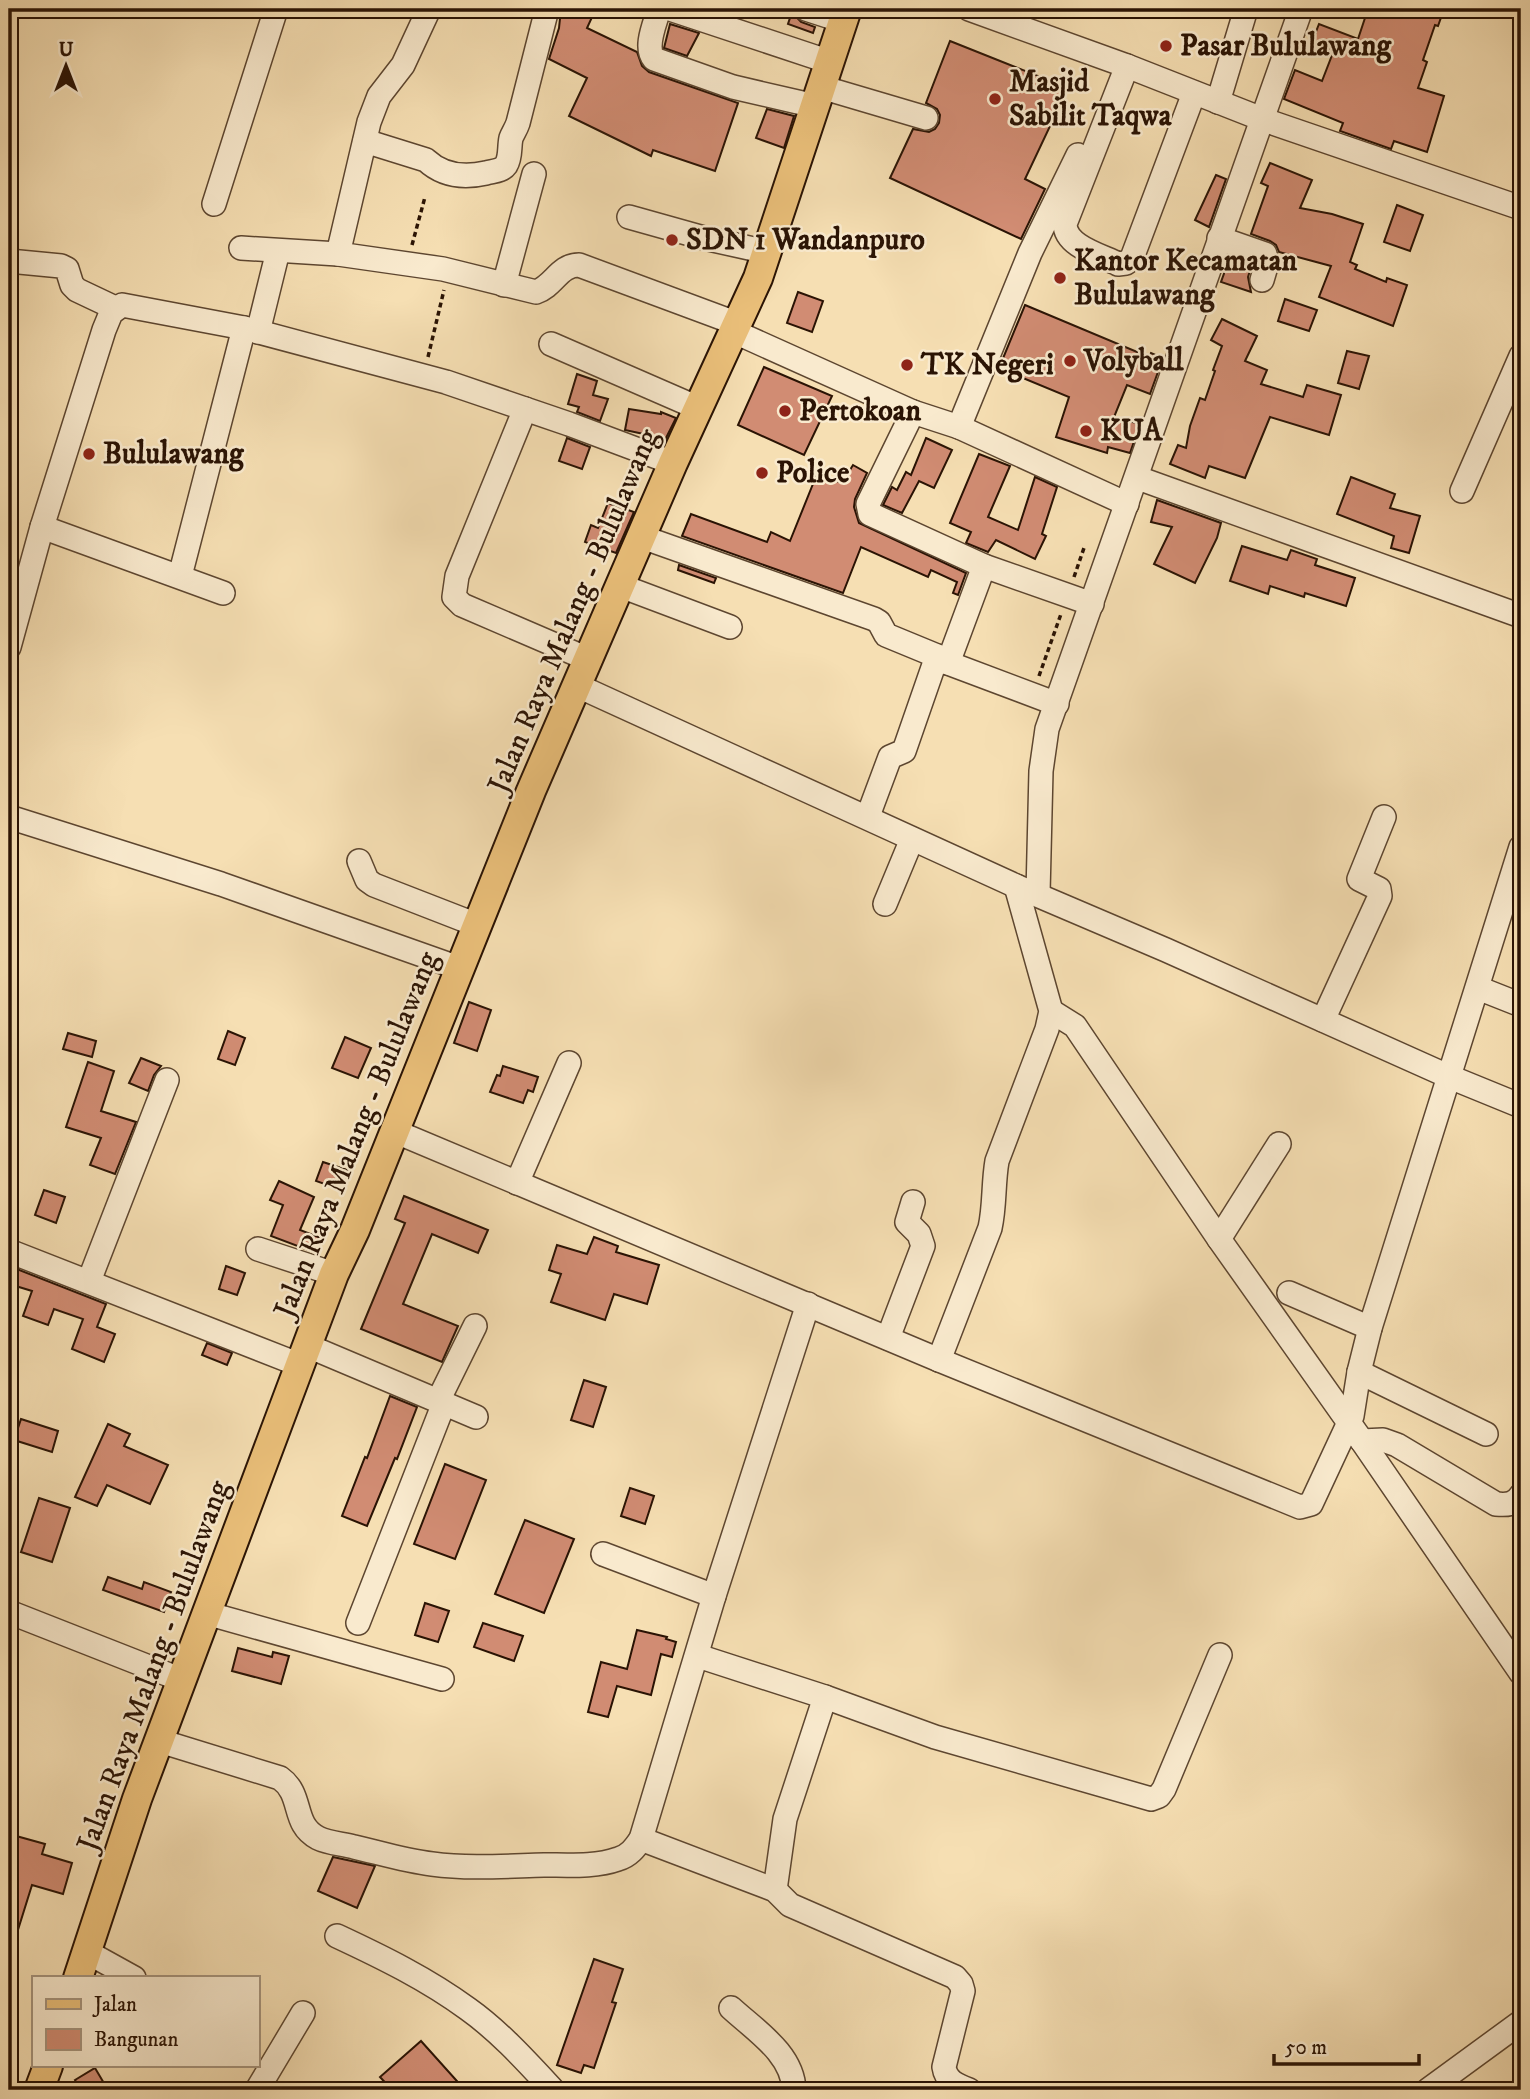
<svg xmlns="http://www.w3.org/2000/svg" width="1530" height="2099" font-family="'IM FELL DW Pica',serif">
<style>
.building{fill:#d18c73;stroke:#2a1304;stroke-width:2}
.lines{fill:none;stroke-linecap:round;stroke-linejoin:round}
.minor-casing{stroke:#5d4630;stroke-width:26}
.major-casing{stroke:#2a1304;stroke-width:32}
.path{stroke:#2a1304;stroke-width:3.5;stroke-dasharray:5 3.5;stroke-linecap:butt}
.minor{stroke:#f9eace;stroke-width:23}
.major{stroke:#ebc07a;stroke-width:28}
.poi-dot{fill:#8f2418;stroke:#f9eace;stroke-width:2.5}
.labels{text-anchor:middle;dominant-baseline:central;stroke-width:5;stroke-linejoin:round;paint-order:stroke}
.poi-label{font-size:30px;font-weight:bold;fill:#2a1304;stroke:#f9eace;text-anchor:start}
.street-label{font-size:30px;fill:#2a1304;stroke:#f9eace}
</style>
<rect width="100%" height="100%" fill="#f6dfb3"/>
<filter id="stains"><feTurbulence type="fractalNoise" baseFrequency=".00286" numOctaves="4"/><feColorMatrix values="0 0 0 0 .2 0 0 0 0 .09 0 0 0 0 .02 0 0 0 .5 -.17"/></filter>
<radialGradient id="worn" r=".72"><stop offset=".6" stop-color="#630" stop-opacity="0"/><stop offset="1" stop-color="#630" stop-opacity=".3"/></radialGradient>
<!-- building -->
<g class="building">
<path d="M561 9H580L593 15 587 28 637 52 642 66 649 72 738 103 715 171 653 150 651 156 569 116 587 78 549 59 559 28Z"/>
<path d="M1368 9H1444L1438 26 1435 25 1423 60 1427 62 1418 88 1444 96 1427 152 1394 141 1391 149 1340 131 1343 123 1284 99 1295 70 1322 81 1334 50 1312 42 1319 24 1358 39Z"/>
<path d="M792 12 801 22 815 27 813 33 788 24Z"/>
<path d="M670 24 699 33 687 56 664 48Z"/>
<path d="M950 41 1068 88 1025 179 1045 189 1021 239 890 178 913 129 929 132 935 129 939 123 940 115 937 109 926 103Z"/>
<path d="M767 109 794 116 784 148 756 138Z"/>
<path d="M1270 163 1312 180 1300 208 1332 214 1363 224 1350 262 1357 265 1355 269 1386 282 1387 278 1407 285 1393 326 1319 297 1331 266 1279 252 1276 245 1270 241 1251 234 1268 186 1261 183Z"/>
<path d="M1216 175 1226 179 1209 227 1195 220Z"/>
<path d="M1397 205 1423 215 1410 251 1384 242Z"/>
<path d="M1230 257 1252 264 1248 277 1251 292 1221 282Z"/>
<path d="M798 292 823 301 812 332 787 323Z"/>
<path d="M1285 299 1317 310 1309 331 1278 321Z"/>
<path d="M1025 305 1149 357 1151 353 1163 358 1150 394 1127 385 1114 417 1140 424 1130 453 1108 447 1107 453 1056 437 1069 397 999 368Z"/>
<path d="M1222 319 1257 336 1245 361 1267 370 1261 384 1303 397 1307 385 1341 395 1329 435 1270 417 1245 478 1209 466 1205 478 1170 464 1178 445 1186 448 1190 426 1200 398 1205 400 1215 371 1213 370 1222 346 1211 340Z"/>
<path d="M1347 351 1369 356 1359 389 1338 383Z"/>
<path d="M764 367 832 396 804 455 738 425Z"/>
<path d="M577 374 597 381 593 395 608 399 600 421 577 412 579 407 568 404Z"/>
<path d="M629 409 661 414V412L676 418 663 444 651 440 653 436 625 430Z"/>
<path d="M567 438 590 447 582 469 559 461Z"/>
<path d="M926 438 952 450 934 488 919 481 902 513 883 505 892 487 897 490 906 472 911 475Z"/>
<path d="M979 454 1010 466 988 517 1018 530 1035 477 1057 487 1042 534 1046 536 1035 559 996 540 988 552 966 543 971 532 950 523Z"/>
<path d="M853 465 867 473 855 499 854 507 859 523 966 573 958 595 953 593 957 582 931 570 928 577 861 547 843 593 682 536 691 514 767 542 771 532 790 541 817 474 842 483Z"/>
<path d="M1351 477 1395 494 1390 508 1420 516 1409 553 1391 548 1394 536 1337 514Z"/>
<path d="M1157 500 1221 523 1217 538 1195 583 1154 564 1172 527 1151 522Z"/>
<path d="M608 503 634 512 616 553 585 542 591 525 598 528Z"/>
<path d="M1242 546 1287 560 1291 550 1317 559 1315 565 1355 578 1346 606 1305 593 1304 597 1270 586 1268 594 1230 581Z"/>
<path d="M679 565 716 578 714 583 678 570Z"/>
<path d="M469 1002 491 1010 477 1051 454 1043Z"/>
<path d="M228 1031 245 1038 235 1065 218 1059Z"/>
<path d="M68 1033 96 1041 92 1057 63 1049Z"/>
<path d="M345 1037 371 1048 358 1078 332 1068Z"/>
<path d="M141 1058 161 1066 154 1075 148 1091 129 1083Z"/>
<path d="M88 1062 114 1071 101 1111 136 1122 115 1174 90 1165 101 1138 66 1127Z"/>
<path d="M503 1066 538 1077 533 1092 528 1090 523 1103 490 1092 497 1075 500 1076Z"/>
<path d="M323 1162 350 1171 345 1186 338 1183 336 1188 316 1181Z"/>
<path d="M279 1181 314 1197 300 1230 321 1238 316 1253 271 1236 283 1205 270 1200Z"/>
<path d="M44 1190 65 1197 56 1223 35 1215Z"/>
<path d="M404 1196 488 1230 478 1253 432 1234 403 1304 458 1326 442 1362 361 1329 405 1223 395 1219Z"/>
<path d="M594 1237 618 1246 616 1252 659 1265 647 1304 614 1294 605 1320 551 1302 561 1274 549 1270 557 1245 587 1254Z"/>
<path d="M9 1266 106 1304 97 1327 115 1334 104 1362 72 1349 83 1319 54 1309 48 1325 23 1316 32 1291 9 1284Z"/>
<path d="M226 1266 245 1273 237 1295 219 1289Z"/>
<path d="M207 1343 232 1353 227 1365 202 1355Z"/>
<path d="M584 1380 606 1387 593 1427 571 1420Z"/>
<path d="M390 1396 417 1407 397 1459 395 1458 367 1526 342 1516 365 1457 367 1458Z"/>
<path d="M21 1419 58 1431 52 1452 14 1440Z"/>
<path d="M108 1424 130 1434 124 1446 168 1465 150 1504 107 1485 97 1506 75 1497Z"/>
<path d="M445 1464 486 1480 455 1559 414 1544Z"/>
<path d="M630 1488 654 1496 645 1524 621 1516Z"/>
<path d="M39 1498 70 1508 52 1562 21 1552Z"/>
<path d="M525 1520 574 1539 544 1613 495 1594Z"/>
<path d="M108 1577 142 1589 144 1582 171 1592 164 1612 103 1590Z"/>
<path d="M425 1603 449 1611 438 1642 415 1635Z"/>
<path d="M483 1623 523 1636 514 1661 474 1647Z"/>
<path d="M637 1630 667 1637 666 1639 676 1642 672 1657 661 1654 651 1695 617 1686 608 1717 588 1712 601 1662 627 1669Z"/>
<path d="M238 1648 272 1657 273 1652 289 1656 281 1684 232 1671Z"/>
<path d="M9 1834 45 1844 42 1854 72 1863 63 1894 32 1885 12 1949H9Z"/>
<path d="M333 1857 375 1866 357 1908 318 1891Z"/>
<path d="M594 1959 623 1969 612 2002 616 2003 594 2068 584 2065 581 2073 557 2065Z"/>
<path d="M421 2041 465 2090H392L380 2077Z"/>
<path d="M95 2068 108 2090H81L75 2080Z"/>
</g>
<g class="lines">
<defs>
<g id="minor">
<path d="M659 9C655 24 644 47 654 59L733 87 815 106"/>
<path d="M670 9 830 62"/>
<path d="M806 9 843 21"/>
<path d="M969 9 1127 66 1267 121 1521 208"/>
<path d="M1127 66 1065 224C1065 246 1100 255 1118 264L1126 263 1132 258 1194 93"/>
<path d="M821 87 926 118"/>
<path d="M1218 102 1246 9"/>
<path d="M365 141 426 160C443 176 464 178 486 173 493 171 502 171 506 165 511 157 509 147 511 138 513 133 516 129 518 123L547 9"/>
<path d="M214 204 276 9"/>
<path d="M629 217 704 238 767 252"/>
<path d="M1219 238 1265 254 1267 263 1262 280"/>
<path d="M241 248 338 254 443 269 536 292C554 286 559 265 579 265L738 324"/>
<path d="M338 254 369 122 379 96 403 65 429 9"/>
<path d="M9 261 61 266 67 269 72 285 77 290 115 308"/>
<path d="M504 285 534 174"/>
<path d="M258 332 278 251"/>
<path d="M735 332 913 412 959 427 1127 504"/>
<path d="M551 344 698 408"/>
<path d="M525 409 457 576 454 597 462 605 590 660"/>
<path d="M913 412 868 504 870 514 984 566 1092 604"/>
<path d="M959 427 1030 253 1078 155"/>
<path d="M1138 478 1521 616"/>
<path d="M1462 491 1521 356"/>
<path d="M42 527 223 593"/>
<path d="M642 537 874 619 879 622 886 635 937 656 948 663 1057 704"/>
<path d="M180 576 244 328"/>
<path d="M621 586 730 627"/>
<path d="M9 647 42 527 104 330 111 313 122 305 244 328 446 382 569 424 673 463"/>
<path d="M948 663 984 566"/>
<path d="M578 686 1016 886 1166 950 1450 1077 1521 1106"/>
<path d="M868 816 890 757 904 751 937 656"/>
<path d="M9 817 221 884 459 968"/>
<path d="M359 861 367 880 374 885 477 925"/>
<path d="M1038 893 1041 771 1047 729 1301 9"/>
<path d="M885 904 912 839"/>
<path d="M1478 988 1521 1005"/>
<path d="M1051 1011 1075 1026 1219 1239 1362 1441 1383 1440 1397 1445 1496 1504C1506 1505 1515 1505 1521 1495"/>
<path d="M1323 1020 1380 896 1379 889 1359 879 1384 817"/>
<path d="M394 1131 939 1360 1300 1507 1311 1504 1352 1416 1359 1372 1370 1328 1521 847"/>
<path d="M517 1183 569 1063"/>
<path d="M1219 1239 1279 1144"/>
<path d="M258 1249 334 1274"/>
<path d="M9 1251 300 1365"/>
<path d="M89 1281 167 1080"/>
<path d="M1289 1293 1370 1328"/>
<path d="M888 1338 923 1246 919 1234 907 1222 913 1202"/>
<path d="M308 1346 476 1417"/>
<path d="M939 1360 990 1228C995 1206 993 1184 997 1161L1047 1029 1051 1011 1016 886"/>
<path d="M1359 1372 1486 1434"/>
<path d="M438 1401 475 1326"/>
<path d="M1362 1441 1521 1673"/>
<path d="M603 1554 714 1596"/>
<path d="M9 1612 182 1680"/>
<path d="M206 1613 442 1679"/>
<path d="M358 1623 444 1403"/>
<path d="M698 1656 825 1697 785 1819 775 1890"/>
<path d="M825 1697 935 1737 1151 1799 1159 1796 1164 1789 1220 1655"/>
<path d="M160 1741 280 1778C304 1795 291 1824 318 1838 328 1843 343 1844 354 1847 380 1853 406 1861 432 1864 469 1869 507 1866 544 1865 568 1865 596 1867 618 1859 629 1856 635 1848 641 1839L714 1596 808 1304"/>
<path d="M641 1839 775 1890 790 1905 955 1977 961 1984 963 1991 944 2067C946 2081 956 2085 969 2090"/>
<path d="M337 1936C382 1957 427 1979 468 2009 499 2031 527 2062 553 2090"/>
<path d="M87 1952 134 1978"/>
<path d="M731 2008C756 2031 793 2054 794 2090"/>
<path d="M257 2090 303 2013"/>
<path d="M1428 2090 1521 2022"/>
</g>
<g id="major">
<path d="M78 1978 137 1799 334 1274 355 1230 531 791 673 463 758 278 847 9"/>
<path d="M39 2090 48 2066"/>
</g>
</defs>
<!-- minor casing -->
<use href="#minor" class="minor-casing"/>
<!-- major casing -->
<use href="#major" class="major-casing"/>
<!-- path -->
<g class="path">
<path d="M412 245 425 197"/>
<path d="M428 357 444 290"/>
<path d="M1074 577 1085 545"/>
<path d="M1039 676 1061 614"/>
</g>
<!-- minor -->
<use href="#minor" class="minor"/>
<!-- major -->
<use href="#major" class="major"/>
</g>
<!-- markers -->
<g class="poi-dot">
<circle cx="1166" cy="46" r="7"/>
<circle cx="995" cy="99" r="7"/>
<circle cx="672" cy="240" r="7"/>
<circle cx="1060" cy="278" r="7"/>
<circle cx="1070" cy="361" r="7"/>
<circle cx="907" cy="365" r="7"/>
<circle cx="785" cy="411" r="7"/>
<circle cx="1086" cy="431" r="7"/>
<circle cx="89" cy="454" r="7"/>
<circle cx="762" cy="473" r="7"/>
</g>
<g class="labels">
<!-- poi labels -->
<g class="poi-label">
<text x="1180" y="46">Pasar Bululawang</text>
<text x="1009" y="82">Masjid<tspan x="1009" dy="34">Sabilit Taqwa</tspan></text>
<text x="686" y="240">SDN 1 Wandanpuro</text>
<text x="1074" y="261">Kantor Kecamatan<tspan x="1074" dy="34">Bululawang</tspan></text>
<text x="1084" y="361">Volyball</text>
<text x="921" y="365">TK Negeri</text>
<text x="799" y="411">Pertokoan</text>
<text x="1100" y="431">KUA</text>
<text x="103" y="454">Bululawang</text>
<text x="776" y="473">Police</text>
</g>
<!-- street labels -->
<g class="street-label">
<text transform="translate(574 611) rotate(-67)">Jalan Raya Malang - Bululawang</text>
<text transform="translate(357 1135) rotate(-68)">Jalan Raya Malang - Bululawang</text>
<text transform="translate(154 1666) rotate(-70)">Jalan Raya Malang - Bululawang</text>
</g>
</g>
<!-- margin -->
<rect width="1530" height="2099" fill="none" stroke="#f6dfb3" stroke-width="35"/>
<rect x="10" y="10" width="1509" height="2078" fill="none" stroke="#2a1304" stroke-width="3.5"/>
<rect x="18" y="18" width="1495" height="2064" fill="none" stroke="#2a1304" stroke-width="2"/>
<!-- legend -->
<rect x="32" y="1976" width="228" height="91" fill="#f9eace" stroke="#a6947d" stroke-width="2"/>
<rect x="46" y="1999" width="35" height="10" fill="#ebc07a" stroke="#a6947d" stroke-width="2"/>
<text x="94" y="2011" font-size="21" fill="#2a1304">Jalan</text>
<rect x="46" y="2029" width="35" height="21" fill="#d18c73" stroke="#a6947d" stroke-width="2"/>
<text x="94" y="2046" font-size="21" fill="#2a1304">Bangunan</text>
<!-- north arrow -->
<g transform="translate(66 66)" stroke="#f9eace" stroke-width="5" paint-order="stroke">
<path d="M0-5L12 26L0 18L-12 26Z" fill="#2a1304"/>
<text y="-10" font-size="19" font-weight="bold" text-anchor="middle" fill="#2a1304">U</text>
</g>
<!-- scale -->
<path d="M1274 2054v10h145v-10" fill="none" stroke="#2a1304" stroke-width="3.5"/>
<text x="1285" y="2054" font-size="21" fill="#2a1304" stroke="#f9eace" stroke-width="5" paint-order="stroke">50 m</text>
<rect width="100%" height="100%" filter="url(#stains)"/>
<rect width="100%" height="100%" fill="url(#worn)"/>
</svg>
